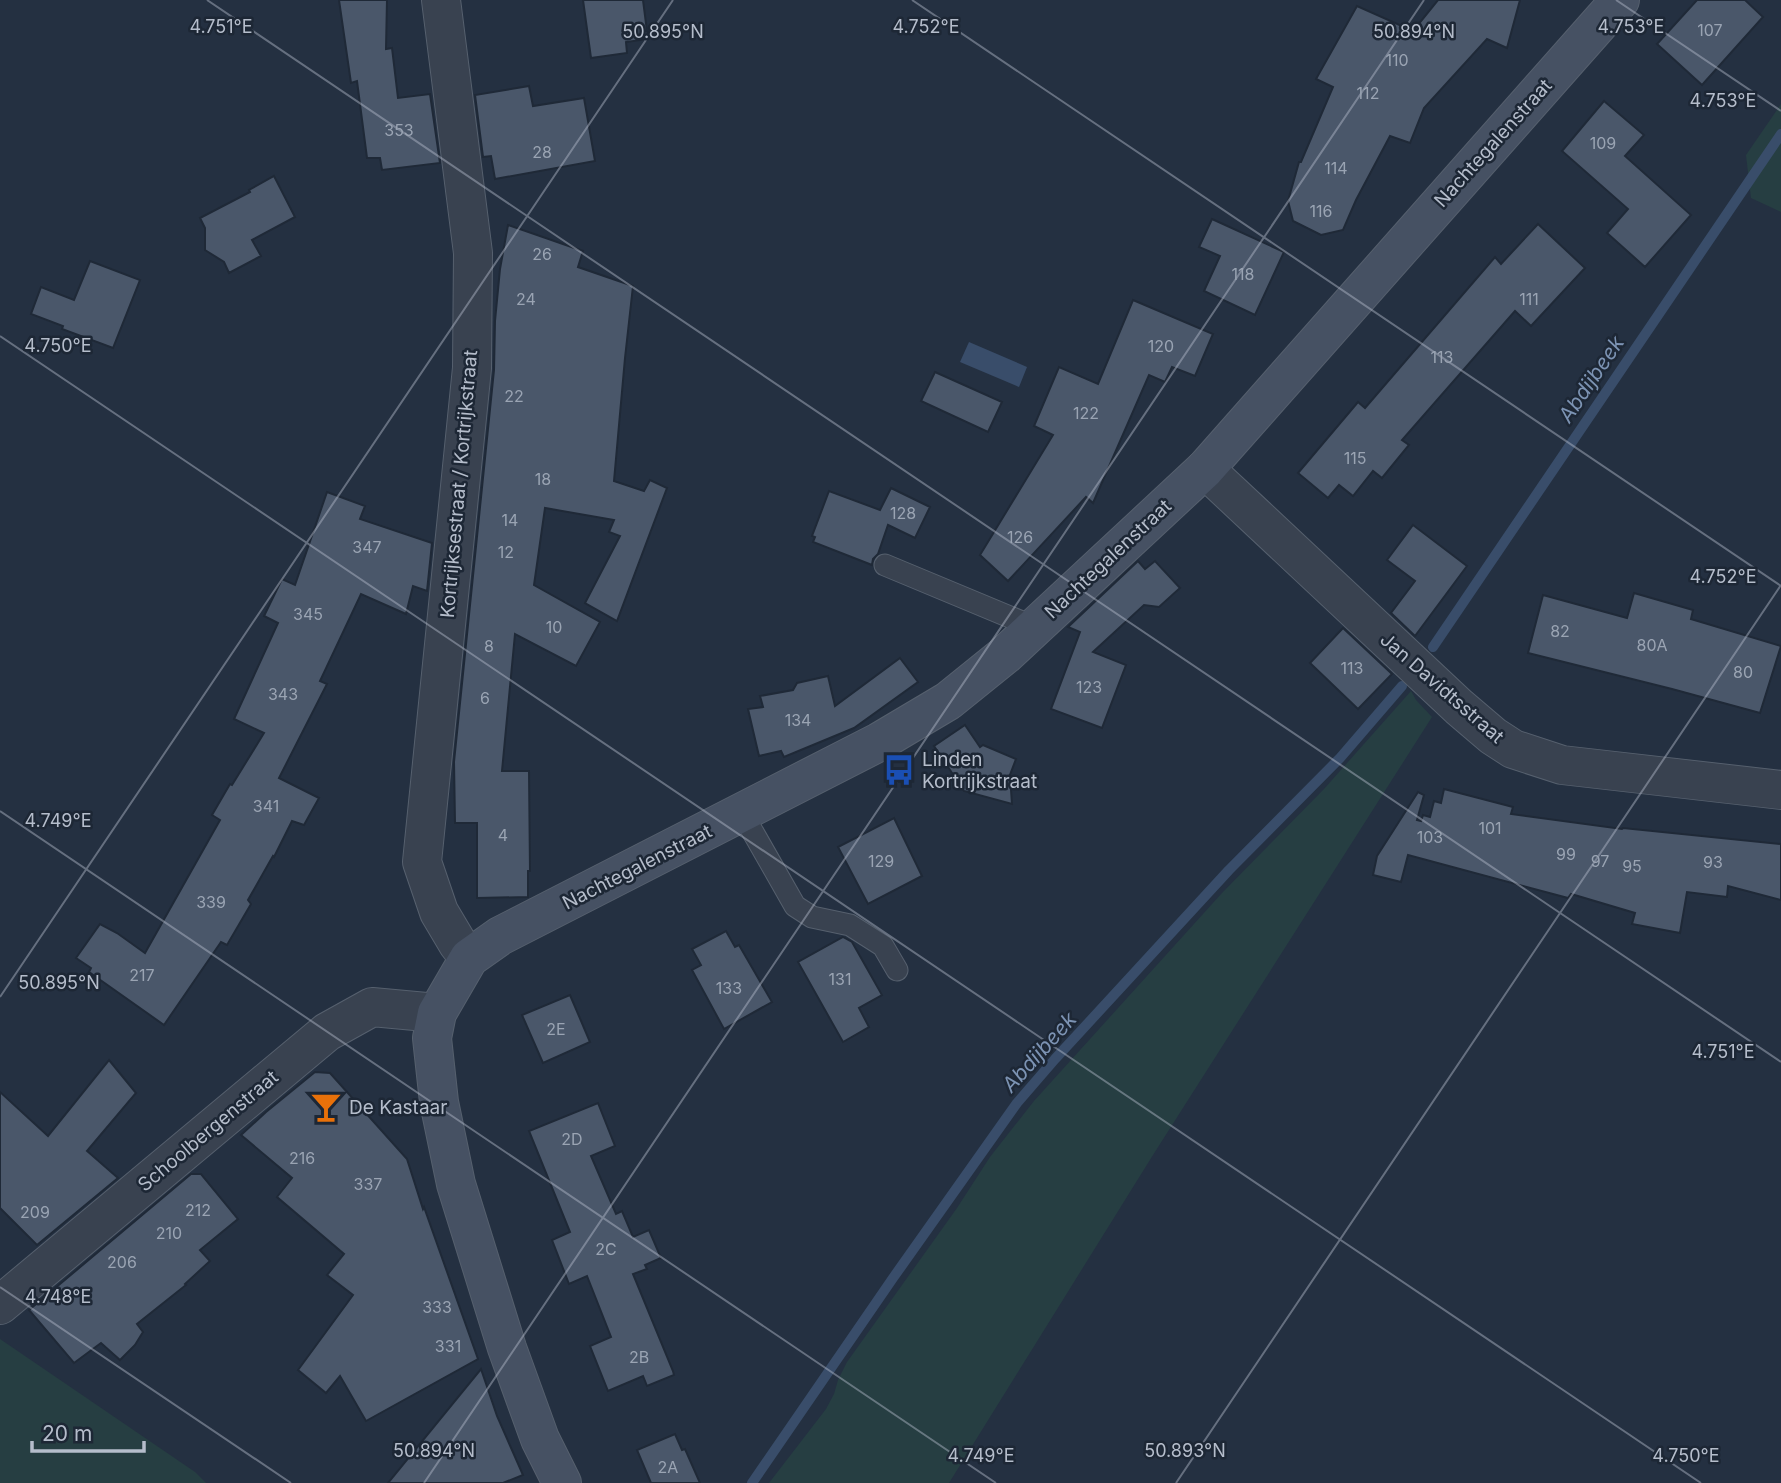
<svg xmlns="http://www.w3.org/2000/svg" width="1781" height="1483" font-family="Inter,sans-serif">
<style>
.green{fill:#263e42}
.water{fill:#394d6a}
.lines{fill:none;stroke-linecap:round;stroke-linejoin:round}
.stream{stroke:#394d6a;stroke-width:10}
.building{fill:#4a576a;stroke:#1f2937;stroke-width:2}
.lane-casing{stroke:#56606e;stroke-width:23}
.street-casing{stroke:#56606e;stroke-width:40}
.secondary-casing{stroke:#56606e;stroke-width:40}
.lane{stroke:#394250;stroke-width:21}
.street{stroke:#394250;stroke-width:38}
.secondary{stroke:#465163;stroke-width:38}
.ticks{fill:none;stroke:#b5bdcb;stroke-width:2;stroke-opacity:0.45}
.labels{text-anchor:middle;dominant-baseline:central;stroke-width:5;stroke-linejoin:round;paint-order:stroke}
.number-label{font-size:16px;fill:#9aa4b3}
.street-label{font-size:19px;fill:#b5bdcb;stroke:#1d2735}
.poi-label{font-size:19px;fill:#b5bdcb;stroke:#1d2735;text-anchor:start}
.water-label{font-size:21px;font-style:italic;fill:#7c93b3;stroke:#1d2735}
.ticks-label{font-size:18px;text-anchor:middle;fill:#b5bdcb;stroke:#1d2735;stroke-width:5;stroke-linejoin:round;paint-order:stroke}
</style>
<rect width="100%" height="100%" fill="#243041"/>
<!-- green -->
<g class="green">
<path d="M1781 104V212L1751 198 1746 155Z"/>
<path d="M1411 691 1416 700 1432 717 1153 1155 949 1483H769L826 1409 834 1394 838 1380 847 1362 957 1208 990 1157 1034 1101 1222 893 1324 789Z"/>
<path d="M0 1339 195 1472 206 1483H0Z"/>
</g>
<!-- water -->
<path class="water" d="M969 342 1027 367 1019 387 960 362Z"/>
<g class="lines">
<!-- stream -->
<g class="stream">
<path d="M1433 647 1781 134"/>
<path d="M752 1483 893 1278 1017 1103 1055 1059 1229 870 1340 758 1402 686"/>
</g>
</g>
<!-- building -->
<g class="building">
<path d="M339 0H387L386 49 392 48 398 98 430 94 440 163 382 170 380 158H367L357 81 351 83Z"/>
<path d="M583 0H643L648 39 626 42 627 53 591 58Z"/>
<path d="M1438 0H1520L1507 48 1487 39 1424 108 1410 143 1390 136 1356 200 1343 230 1321 235 1293 221 1288 201 1299 162H1301L1333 87 1316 79 1357 6 1413 31Z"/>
<path d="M1697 0H1745L1763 17 1702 85 1657 44Z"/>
<path d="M529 86 533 106 584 98 595 161 495 179 491 156 483 157 475 95Z"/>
<path d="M1604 101 1644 135 1625 156 1691 215 1645 267 1607 233 1628 209 1562 151Z"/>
<path d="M274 176 295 217 252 240 261 256 229 273 224 262 205 250V228L200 218 250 192 249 190Z"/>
<path d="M1212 219 1284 252 1255 315 1204 291 1220 256 1199 247Z"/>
<path d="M1538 224 1585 268 1531 326 1515 311 1402 440 1409 445 1382 478 1373 471 1353 496 1339 485 1328 498 1298 473 1358 402 1365 408 1495 257 1501 264Z"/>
<path d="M508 225 583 251 578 267 633 286 625 358 614 481 644 491 650 480 667 488 617 621 585 603 620 536 609 532 614 520 545 508 534 585 600 622 576 666 515 634 502 771H529L530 871H528V897L477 898V823H455L454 762 494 370 495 321 500 269Z"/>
<path d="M90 261 140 280 113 348 62 329 63 326 31 314 41 287 74 300Z"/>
<path d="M1133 300 1213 334 1195 376 1172 367 1165 382 1149 375 1093 503 1086 497 1008 581 980 555 1053 435 1034 426 1059 367 1098 384Z"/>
<path d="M935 372 1002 402 988 432 921 401Z"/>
<path d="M891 488 930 507 915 538 888 525 878 554 873 559 872 565 813 542 815 537 812 536 829 491 880 510Z"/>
<path d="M327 492 365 506 360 519 432 543 427 591 413 586 406 614 361 594 320 681 327 684 279 778 319 798 304 825 292 821 274 857 273 856 248 900 251 904 227 945 221 942 164 1025 89 972 91 968 76 958 100 924 117 933 145 953 220 820 212 815 230 784 232 785 264 733 234 719 278 623 264 616 282 579 295 585Z"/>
<path d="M1413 525 1467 566 1415 636 1391 613 1415 581 1387 560Z"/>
<path d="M1138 561 1145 569 1155 561 1180 588 1159 607 1144 605 1093 652 1126 665 1102 728 1051 709 1080 632 1068 627Z"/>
<path d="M1634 593 1693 610 1691 619 1781 646 1760 713 1672 689 1528 653 1543 595 1627 618Z"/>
<path d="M1343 628 1392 674 1358 709 1310 663Z"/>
<path d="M900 658 918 682 854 728 784 757 781 751 759 756 748 709 763 707 760 696 793 690 797 683 828 676 835 706Z"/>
<path d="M965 725 980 747 983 745 1016 759 1010 775 1012 804 964 791 934 746Z"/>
<path d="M1444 789 1513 807 1511 814 1622 829 1623 828 1781 844V900L1728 886 1727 897 1687 892 1680 933 1632 924 1635 913 1571 894 1568 898 1408 855 1401 882 1373 875 1377 856 1418 792 1424 795 1417 820 1421 821 1423 815 1430 817 1434 801 1441 803Z"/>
<path d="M894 818 922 876 868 904 838 847Z"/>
<path d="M726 931 735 947 739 945 772 1002 724 1029 692 970 701 965 692 949Z"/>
<path d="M843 937 852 942 882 995 859 1008 869 1027 843 1042 798 962Z"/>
<path d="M570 995 590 1042 543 1063 522 1015Z"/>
<path d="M109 1060 136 1093 87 1151 118 1178 37 1245 0 1208V1092L48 1136Z"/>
<path d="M315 1072 330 1073 407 1159 423 1209 424 1207 478 1359 366 1421 340 1376 326 1393 298 1370 353 1295 327 1275 344 1254 277 1197 292 1178 241 1135 266 1112Z"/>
<path d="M598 1103 615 1146 591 1156 616 1214 622 1211 633 1237 649 1230 661 1258 645 1265 647 1269 633 1274 673 1371 674 1375 647 1386 643 1376 608 1391 590 1346 611 1337 587 1276 569 1284 552 1240 570 1232 529 1131Z"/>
<path d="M191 1174H201L238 1219 200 1250 210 1261 185 1284 186 1285 137 1324 143 1332 135 1345 120 1360 101 1343 74 1363 29 1310Z"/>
<path d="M481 1369 497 1416 523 1475 503 1483H388Z"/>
<path d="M675 1434 682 1450 685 1449 700 1483H651L637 1450Z"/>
</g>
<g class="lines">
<defs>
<g id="lane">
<path d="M885 565 1034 627"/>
<path d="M742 813 795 906 812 917 850 925 883 946 897 970"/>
</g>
<g id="street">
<path d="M441 0 473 253 472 368 422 862 439 912 458 944 469 958"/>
<path d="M1205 469 1459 707 1493 736 1513 749 1562 765 1781 790"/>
<path d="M0 1305 327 1032 372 1007 437 1013"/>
</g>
<path id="secondary" d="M562 1483 540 1439 507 1348 456 1184 439 1102 432 1038 437 1013 469 958 500 936 879 742 948 701 1005 655 1205 469 1620 0"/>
</defs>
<!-- lane casing -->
<use href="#lane" class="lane-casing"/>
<!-- street casing -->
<use href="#street" class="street-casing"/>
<!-- secondary casing -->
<use href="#secondary" class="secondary-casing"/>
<!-- lane -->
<use href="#lane" class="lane"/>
<!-- street -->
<use href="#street" class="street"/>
<!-- secondary -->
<use href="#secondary" class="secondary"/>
</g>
<!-- ticks -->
<path class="ticks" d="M207 0 1781 1062M912 0 1781 586M1616 0 1781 111M0 336 1701 1483M0 811 996 1483M0 997 673 0M0 1287 291 1483M424 1483 1424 0M1176 1483 1781 585"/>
<!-- icons -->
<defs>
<symbol id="bus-bare" viewBox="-9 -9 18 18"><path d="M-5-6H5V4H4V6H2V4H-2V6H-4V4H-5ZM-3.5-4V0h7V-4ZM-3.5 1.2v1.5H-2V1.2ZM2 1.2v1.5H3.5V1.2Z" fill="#1a4fb4" stroke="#1d2735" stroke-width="2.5" paint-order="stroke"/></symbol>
<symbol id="bar-bare" viewBox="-9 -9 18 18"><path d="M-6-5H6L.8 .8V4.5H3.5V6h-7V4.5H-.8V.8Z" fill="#e8710a" stroke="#1d2735" stroke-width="2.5" paint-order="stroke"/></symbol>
</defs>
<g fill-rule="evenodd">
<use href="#bus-bare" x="877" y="748" width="44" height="44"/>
<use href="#bar-bare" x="304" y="1085" width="44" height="44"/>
</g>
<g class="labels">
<!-- number labels -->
<g class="number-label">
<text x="1710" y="30">107</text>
<text x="1397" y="60">110</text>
<text x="1368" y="93">112</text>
<text x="399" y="130">353</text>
<text x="1603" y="143">109</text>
<text x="542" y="152">28</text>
<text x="1336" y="168">114</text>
<text x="1321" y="211">116</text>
<text x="542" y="254">26</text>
<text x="1243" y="274">118</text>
<text x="526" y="299">24</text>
<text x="1529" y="299">111</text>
<text x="1161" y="346">120</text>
<text x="1442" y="357">113</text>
<text x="514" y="396">22</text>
<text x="1086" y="413">122</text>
<text x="1355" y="458">115</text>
<text x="543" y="479">18</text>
<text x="903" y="513">128</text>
<text x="510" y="520">14</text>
<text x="1020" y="537">126</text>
<text x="367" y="547">347</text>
<text x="506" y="552">12</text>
<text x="308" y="614">345</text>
<text x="554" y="627">10</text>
<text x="1560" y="631">82</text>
<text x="1652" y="645">80A</text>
<text x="489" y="646">8</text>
<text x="1352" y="668">113</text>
<text x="1743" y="672">80</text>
<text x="1089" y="687">123</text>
<text x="283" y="694">343</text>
<text x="485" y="698">6</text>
<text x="798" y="720">134</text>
<text x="266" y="806">341</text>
<text x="1490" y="828">101</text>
<text x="503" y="835">4</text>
<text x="1430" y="837">103</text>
<text x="1566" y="854">99</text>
<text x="881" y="861">129</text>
<text x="1600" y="861">97</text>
<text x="1713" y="862">93</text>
<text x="1632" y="866">95</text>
<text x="211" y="902">339</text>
<text x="142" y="975">217</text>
<text x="840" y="979">131</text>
<text x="729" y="988">133</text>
<text x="556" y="1029">2E</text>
<text x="572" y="1139">2D</text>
<text x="302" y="1158">216</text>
<text x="368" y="1184">337</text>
<text x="198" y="1210">212</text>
<text x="35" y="1212">209</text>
<text x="169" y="1233">210</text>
<text x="606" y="1249">2C</text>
<text x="122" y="1262">206</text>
<text x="437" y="1307">333</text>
<text x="448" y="1346">331</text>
<text x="639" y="1357">2B</text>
<text x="668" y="1467">2A</text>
</g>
<!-- street labels -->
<g class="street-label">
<text transform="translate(1493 143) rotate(-48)">Nachtegalenstraat</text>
<text transform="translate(459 484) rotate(-85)">Kortrijksestraat / Kortrijkstraat</text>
<text transform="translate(1108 559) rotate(-43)">Nachtegalenstraat</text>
<text transform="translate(1442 688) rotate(41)">Jan Davidtsstraat</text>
<text transform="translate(637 867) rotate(-27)">Nachtegalenstraat</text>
<text transform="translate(208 1131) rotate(-40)">Schoolbergenstraat</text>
</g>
<!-- poi labels -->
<g class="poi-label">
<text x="922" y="759">Linden<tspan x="922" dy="22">Kortrijkstraat</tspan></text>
<text x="349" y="1107">De Kastaar</text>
</g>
<!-- water labels -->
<g class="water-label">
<text transform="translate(1591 379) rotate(-56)">Abdijbeek</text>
<text transform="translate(1039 1052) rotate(-48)">Abdijbeek</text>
</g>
</g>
<g class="ticks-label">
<text x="221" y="33">4.751°E</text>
<text x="926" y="33">4.752°E</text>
<text x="1631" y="33">4.753°E</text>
<text x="663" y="38">50.895°N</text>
<text x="1414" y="38">50.894°N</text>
<text x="1723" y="107">4.753°E</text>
<text x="58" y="352">4.750°E</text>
<text x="1723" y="583">4.752°E</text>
<text x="58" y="827">4.749°E</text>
<text x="59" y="989">50.895°N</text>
<text x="1723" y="1058">4.751°E</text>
<text x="58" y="1303">4.748°E</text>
<text x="434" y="1457">50.894°N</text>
<text x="1185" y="1457">50.893°N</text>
<text x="981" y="1462">4.749°E</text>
<text x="1686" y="1462">4.750°E</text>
</g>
<!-- scale -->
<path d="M32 1441v10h112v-10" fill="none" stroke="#b5bdcb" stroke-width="3.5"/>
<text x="42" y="1441" font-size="21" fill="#b5bdcb" stroke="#1d2735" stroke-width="5" paint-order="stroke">20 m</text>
</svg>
